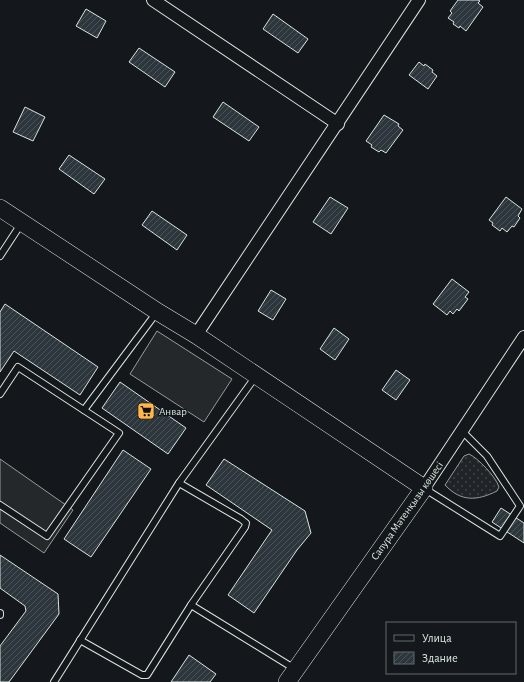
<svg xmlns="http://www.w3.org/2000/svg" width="524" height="682" font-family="'Alegreya Sans',sans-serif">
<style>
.grass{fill:url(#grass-dots);stroke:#939e99}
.parking{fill:#24282b;stroke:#939e99}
.building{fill:url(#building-hatch);stroke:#d8e6dc}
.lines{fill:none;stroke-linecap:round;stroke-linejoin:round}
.lane-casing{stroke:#d8e6dc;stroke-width:8}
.street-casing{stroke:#d8e6dc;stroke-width:14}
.secondary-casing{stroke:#d8e6dc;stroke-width:18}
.lane{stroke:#14181c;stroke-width:6}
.street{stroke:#14181c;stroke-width:12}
.secondary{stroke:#14181c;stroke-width:17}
.labels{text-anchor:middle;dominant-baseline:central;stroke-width:3;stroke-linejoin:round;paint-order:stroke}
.poi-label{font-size:11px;fill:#d8e6dc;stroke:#14181c;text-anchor:start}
.street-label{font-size:11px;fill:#d8e6dc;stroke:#14181c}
</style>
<defs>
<pattern id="grass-dots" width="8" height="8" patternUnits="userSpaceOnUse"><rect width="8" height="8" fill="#202428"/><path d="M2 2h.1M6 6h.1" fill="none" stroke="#404447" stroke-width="1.8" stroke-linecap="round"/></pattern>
<pattern id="building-hatch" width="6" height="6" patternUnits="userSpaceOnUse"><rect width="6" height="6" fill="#2c363c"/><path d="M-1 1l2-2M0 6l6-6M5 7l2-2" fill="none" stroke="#4a5358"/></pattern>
</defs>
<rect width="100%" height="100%" fill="#14181c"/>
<!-- grass -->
<path class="grass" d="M469 454C478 458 496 477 499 487L497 491C477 501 461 502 445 485L464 456Z"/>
<!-- parking -->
<g class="parking">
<path d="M157 331 232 379 204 422 130 374Z"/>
<path d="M0 459 73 510 44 553 0 523Z"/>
</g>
<!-- building -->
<g class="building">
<path d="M458 0H478L480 1 478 3 483 7 466 31 460 26 459 28 453 24 454 22 448 18 452 13 450 11Z"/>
<path d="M86 9 106 21 97 38 76 26Z"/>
<path d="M273 14 308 39 298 53 263 29Z"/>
<path d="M139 48 175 72 165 87 129 62Z"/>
<path d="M419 62 424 66 425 64 433 70 432 72 437 76 428 89 409 75Z"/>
<path d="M223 102 259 127 249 141 213 117Z"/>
<path d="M25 107 45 117 33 141 13 132Z"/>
<path d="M384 115 399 124 398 126 403 130 386 153 381 150 379 152 371 147 372 145 366 141Z"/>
<path d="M69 155 105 179 94 194 59 169Z"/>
<path d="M330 197 348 208 331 234 313 222Z"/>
<path d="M506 197 522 209 518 216 520 218 514 227 512 226 507 232 502 228 500 231 492 225 493 223 489 220Z"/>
<path d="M152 211 187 235 177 250 142 225Z"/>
<path d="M452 279 469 292 465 297 468 299 459 311 457 309 453 314 450 311 447 315 433 304Z"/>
<path d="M271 290 286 299 273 320 258 311Z"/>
<path d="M5 304 98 367 80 395 14 351 0 372V312Z"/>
<path d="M334 328 349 339 335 360 320 349Z"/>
<path d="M396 370 410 380 396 400 382 390Z"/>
<path d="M120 382 186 428 168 454 102 408Z"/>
<path d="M123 450 151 469 91 557 64 539Z"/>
<path d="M224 459 305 511 311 533 297 550 254 613 228 595 272 530 206 485Z"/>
<path d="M501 508 524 523V543L492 522Z"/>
<path d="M0 555 58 594 59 614 9 682H0V646L26 611 25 606 0 588Z"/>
<path d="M189 655 216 674 210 682H171Z"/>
</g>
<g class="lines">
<defs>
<g id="lane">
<path d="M0 256 21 224"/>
<path d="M0 394 18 367 119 433 47 536 0 505"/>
<path d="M84 410 157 312"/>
<path d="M425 489 500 536 520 506 487 456 462 431"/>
<path d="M191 605 295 669"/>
<path d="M0 613V615"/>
<path d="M80 640 142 675H147L191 605 245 527 246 523 241 519 179 483"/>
<path d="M54 682 179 483 256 376"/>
</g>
<g id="street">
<path d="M153 0 338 124"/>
<path d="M196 335 419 0"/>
<path d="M424 488 524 337"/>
</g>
<path id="secondary" d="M0 208 158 312 196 335 424 488 287 682"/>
</defs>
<!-- lane casing -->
<use href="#lane" class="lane-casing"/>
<!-- street casing -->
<use href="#street" class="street-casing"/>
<!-- secondary casing -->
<use href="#secondary" class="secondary-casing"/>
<!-- lane -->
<use href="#lane" class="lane"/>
<!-- street -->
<use href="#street" class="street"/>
<!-- secondary -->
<use href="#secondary" class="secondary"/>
</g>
<!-- icons -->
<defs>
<symbol id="supermarket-square" viewBox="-11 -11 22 22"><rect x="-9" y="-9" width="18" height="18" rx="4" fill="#ffb74d" stroke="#14181c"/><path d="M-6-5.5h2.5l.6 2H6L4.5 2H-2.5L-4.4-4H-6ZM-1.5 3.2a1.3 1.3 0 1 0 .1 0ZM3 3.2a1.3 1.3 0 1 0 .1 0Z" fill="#111"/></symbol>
</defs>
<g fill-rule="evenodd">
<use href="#supermarket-square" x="136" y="401" width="20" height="20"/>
</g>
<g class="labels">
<!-- poi labels -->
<g class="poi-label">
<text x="159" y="411">Анвар</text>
</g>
<!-- street labels -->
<g class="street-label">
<text transform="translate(407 511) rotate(-55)">Сапура Мәтенқызы көшесі</text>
</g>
</g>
<!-- legend -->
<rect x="386" y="622" width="130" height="52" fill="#14181c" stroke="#626a69"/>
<rect x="394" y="635" width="20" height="6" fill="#14181c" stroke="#626a69"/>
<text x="422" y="642" font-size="12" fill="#d8e6dc">Улица</text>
<rect x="394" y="652" width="20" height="12" fill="url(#building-hatch)" stroke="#626a69"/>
<text x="422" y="662" font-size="12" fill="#d8e6dc">Здание</text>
</svg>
